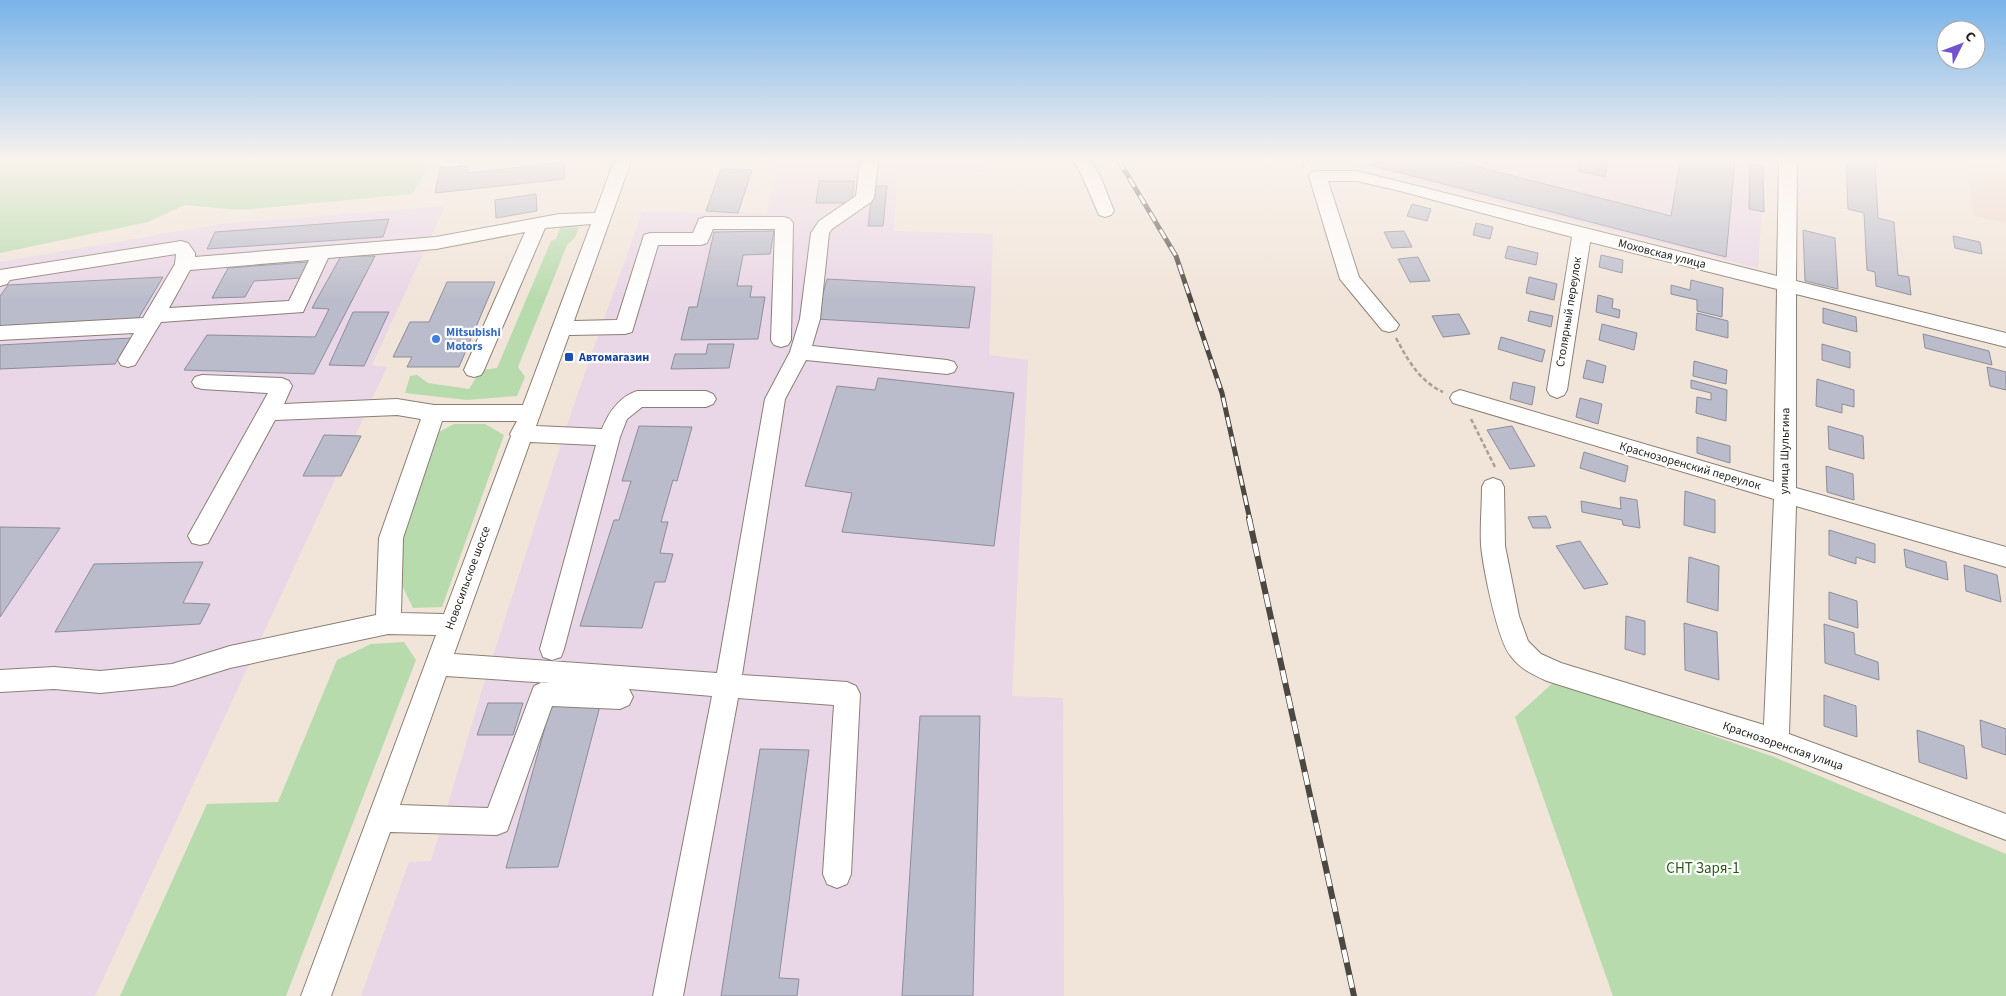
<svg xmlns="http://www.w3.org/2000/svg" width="2006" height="996" font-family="'Source Sans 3',sans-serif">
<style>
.industrial{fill:#e9d6e6}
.education{fill:#efd7cd}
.green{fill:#b7dbac}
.building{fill:#bbbccb;stroke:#8c8d9b}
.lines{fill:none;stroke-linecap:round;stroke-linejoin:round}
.minor-casing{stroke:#8b7f75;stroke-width:2}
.path{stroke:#a89f96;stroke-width:2.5;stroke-dasharray:4.5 2.5;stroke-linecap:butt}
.minor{fill:#fff;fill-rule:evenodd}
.rail-far1-casing{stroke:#4d4742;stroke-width:5}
.rail-casing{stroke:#4d4742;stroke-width:6}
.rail-far1{stroke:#fff;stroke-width:3;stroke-dasharray:10;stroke-linecap:butt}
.rail{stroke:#fff;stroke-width:4.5;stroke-dasharray:13;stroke-linecap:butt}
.shop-dot{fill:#3f7fe0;stroke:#fff;stroke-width:2}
.transit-dot{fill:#1a4fb4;stroke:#fff;stroke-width:2}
.labels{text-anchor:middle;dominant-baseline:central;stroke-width:4.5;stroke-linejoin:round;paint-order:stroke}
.street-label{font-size:12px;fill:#221e1a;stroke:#fff}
.shop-label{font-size:12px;font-weight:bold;fill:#366cbe;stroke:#fff;text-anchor:start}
.transit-label{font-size:12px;font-weight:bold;fill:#164399;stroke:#fff;text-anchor:start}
.near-park-label{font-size:15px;fill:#2b5919;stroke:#fff}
</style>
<rect width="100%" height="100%" fill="#f1e4d9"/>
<!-- industrial -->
<g class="industrial">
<path d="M778 161H978L985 172H897L894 231 993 234 989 355 1028 360 1012 696 1063 698 1064 996H361L409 862 431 861 483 687 573 407 642 212 767 213Z"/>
<path d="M1353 161H1765L1758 268 1357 166Z"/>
<path d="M445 206 372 365 387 367 95 996H0V262L220 224Z"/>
</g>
<!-- education -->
<path class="education" d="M1966 161H2006V223L1974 216Z"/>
<!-- green -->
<g class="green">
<path d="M0 161H432L412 194 240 210 185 205 148 222 0 253Z"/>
<path d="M579 227 575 238 567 245 518 367 525 377 517 396 467 400 405 393 410 376 417 375 428 383 469 389 481 370 497 368 551 241 556 239 560 228Z"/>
<path d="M454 424H485L504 435 442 607 413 608 398 577 405 524 433 435Z"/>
<path d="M404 642 416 660 286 996H120L207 804 278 802 337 660 371 644Z"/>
<path d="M1555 681 1774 757 2006 854V996H1613L1515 717Z"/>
</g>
<!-- building -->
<g class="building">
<path d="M1372 161H1454L1671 216 1680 161H1735L1726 257 1370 165Z"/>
<path d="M1580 161H1608L1605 177 1578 171Z"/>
<path d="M1846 161H1875L1878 218 1894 222 1898 275 1909 277 1911 295 1876 286 1875 272 1867 270 1864 213 1848 209Z"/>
<path d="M565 162 564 179 435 193 440 168 467 166V173Z"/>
<path d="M1750 163 1763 166 1764 212 1749 209Z"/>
<path d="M721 169 752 170 738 213 706 211Z"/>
<path d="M819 181H854L852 203H816Z"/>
<path d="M873 186H887L883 226H868Z"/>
<path d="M536 194 537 211 496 218 495 200Z"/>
<path d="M1412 204 1431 209 1427 221 1407 216Z"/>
<path d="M389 219 383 237 207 249 215 232Z"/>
<path d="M1476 223 1493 227 1490 239 1473 235Z"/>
<path d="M1803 230 1835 238 1838 289 1805 281Z"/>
<path d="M774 231 770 254 743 255 737 286H752L750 297H765L758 339 681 340 689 307H697L714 232Z"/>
<path d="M1404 231 1412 247 1392 248 1384 232Z"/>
<path d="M1953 236 1980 242 1982 254 1955 248Z"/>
<path d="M1508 246 1538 253 1536 265 1505 258Z"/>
<path d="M1601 255 1623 260 1622 273 1599 267Z"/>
<path d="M341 256H375L314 374 184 370 207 335 315 337 329 309 312 308Z"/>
<path d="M1418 257 1430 281 1410 282 1398 259Z"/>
<path d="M308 262 303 278 254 281 245 297 212 298 228 268Z"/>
<path d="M163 277 138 319 0 326V296L8 285Z"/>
<path d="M1529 277 1557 284 1554 300 1526 293Z"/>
<path d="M827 279 975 287 969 328 816 319Z"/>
<path d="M1691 280 1723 288 1722 317 1697 311V300L1671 294V285L1690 290Z"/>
<path d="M447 282H495L459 367H407L412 357H393L410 322H429Z"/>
<path d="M1598 295 1613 299 1612 308 1620 310 1619 318 1596 312Z"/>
<path d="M1823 308 1856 317 1857 332 1823 323Z"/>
<path d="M1530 311 1553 316 1551 327 1528 321Z"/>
<path d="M353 312H389L364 366 329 365Z"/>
<path d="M1697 313 1728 321V338L1696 330Z"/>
<path d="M1459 314 1470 334 1443 337 1432 316Z"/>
<path d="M1602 324 1637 333 1634 350 1599 340Z"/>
<path d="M1923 334 1989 351 1992 365 1925 348Z"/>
<path d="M1501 337 1545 350 1542 362 1498 349Z"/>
<path d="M131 338 115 364 0 369V345Z"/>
<path d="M708 344H734L729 368 671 369 675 354H706Z"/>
<path d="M1822 344 1850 352V368L1822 360Z"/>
<path d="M1587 360 1606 366 1603 383 1583 378Z"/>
<path d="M1694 361 1727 370 1726 384 1693 376Z"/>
<path d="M1987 367 2006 372V390L1990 386Z"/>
<path d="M878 378 1014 393 994 546 842 532 852 493 805 486 837 386 875 390Z"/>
<path d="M1817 379 1854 390V407L1842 404V413L1816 406Z"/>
<path d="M1691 380 1727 390 1726 421 1696 413 1697 397 1711 400V393L1691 388Z"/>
<path d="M1513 382 1535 387 1532 405 1510 399Z"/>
<path d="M1580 398 1602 404 1598 424 1576 417Z"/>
<path d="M639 426 692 427 677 481 673 480 661 522H668L660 553 673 554 665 582H655L642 628 580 626 614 520H619L631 481H622Z"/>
<path d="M1512 426 1535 466 1510 469 1487 430Z"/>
<path d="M1828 426 1863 436 1864 459 1829 449Z"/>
<path d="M324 435 361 436 341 476H303Z"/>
<path d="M1697 437 1730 446V463L1697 453Z"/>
<path d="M1584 452 1628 466 1625 482 1580 468Z"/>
<path d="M1826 466 1853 474 1854 500 1827 492Z"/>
<path d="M1685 491 1715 500V533L1684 525Z"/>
<path d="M1620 497 1637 500 1640 528 1623 525 1622 520 1582 512 1581 501 1621 509Z"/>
<path d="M1546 516 1551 528H1533L1528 517Z"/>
<path d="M0 527 60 528 0 617Z"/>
<path d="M1829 530 1875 544V563L1856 557V564L1829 555Z"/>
<path d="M1580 541 1608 584 1584 589 1556 546Z"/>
<path d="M1904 549 1946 562 1948 580 1906 567Z"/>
<path d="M1689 557 1719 566 1718 611 1687 602Z"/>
<path d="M203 562 183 603 210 604 200 624 55 632 94 564Z"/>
<path d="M1964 565 1997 575 2001 602 1966 591Z"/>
<path d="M1829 592 1857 601 1858 628 1829 619Z"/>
<path d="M1626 616 1645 621V655L1625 649Z"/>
<path d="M1684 623 1717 632 1719 680 1685 670Z"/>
<path d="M1824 624 1854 633 1855 654 1878 662 1879 680 1825 663Z"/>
<path d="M1824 695 1856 706 1857 737 1824 726Z"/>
<path d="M488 703H523L513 735H477Z"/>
<path d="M551 706H600L558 867 506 868Z"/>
<path d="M920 716H980L973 996H902Z"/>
<path d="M1980 720 2006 729V755L1982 747Z"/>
<path d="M1917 730 1964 746 1967 779 1919 762Z"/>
<path d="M760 749 809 750 779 978 799 979 797 996H721Z"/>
</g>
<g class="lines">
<defs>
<g id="minor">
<path d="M462 161 460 165 446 167 440 166 437 162Z"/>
<path d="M614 161H631L574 321 617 320 644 235 650 233H693L699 219 705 217H784L790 219 793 223 791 340 788 345 781 347 774 345 771 340 775 229H713L707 243 701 245H658L632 332 625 334 569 335 536 426 602 429C609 412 619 397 637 391H706L713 394 716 399 713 404 706 407H642L627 419 620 437 564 649 561 657 552 660 543 657 540 649 596 445 530 442 454 654 717 673 765 399 790 352 800 319 811 233 819 221 856 196 860 161H878L874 198 871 202 832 229 829 233 820 319 812 346 947 360 954 362 957 367 954 372 947 374 806 360 785 399 742 675 847 682 856 686 860 694 851 874 847 884 837 888 827 884 823 874 834 705 738 698 683 996H653L712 696 629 689 633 697 629 705 620 709 552 706 507 831 497 835 390 832 331 996H301L436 635 388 634 230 668 172 686 100 693 54 689 0 692V670L54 667 100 671 172 664 230 646 376 615 379 538 421 419 397 415 275 420 208 543 200 545 192 543 188 536 268 393 202 389 195 387 192 382 195 377 202 375 282 378 289 381 292 386 284 404 397 399 434 405H523L591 224 545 228 484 370 481 375 474 377 467 375 464 370 525 232 436 249 328 258 303 312 161 322 135 365 128 367 121 365 118 360 134 333 0 340V326L143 318 175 264 176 254 10 280 7 284 0 286V270L181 241 188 243 195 253V257L436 237 559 214 595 213ZM309 260 289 301 169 308 190 270ZM442 421H517L510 434 511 436 444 614 401 613 403 538ZM446 676 550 683 543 682 534 686 488 808 400 805Z"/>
<path d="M1074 161H1091L1101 178 1114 211 1111 215 1105 217 1099 215 1083 178Z"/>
<path d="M1779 161H1797L1796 281 2006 333V347L1796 294V488L2006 547V567L1796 506 1789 734 2006 814V840L1776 753 1547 681C1532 674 1520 669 1510 655 1497 638 1483 567 1481 545 1480 525 1482 506 1482 487L1485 481 1493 478 1501 481 1504 487 1505 546 1519 616 1528 641 1541 654 1561 663 1764 725 1774 499 1453 403 1450 398 1453 393 1460 390 1774 482 1777 289 1590 242 1567 390 1564 395 1557 398 1550 395 1547 390 1572 237 1400 191 1357 181H1328L1359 277 1399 325 1396 330 1389 332 1382 330 1340 279 1309 176 1312 172 1318 171H1357L1777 276Z"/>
</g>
</defs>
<!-- minor casing -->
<use href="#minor" class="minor-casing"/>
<!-- path -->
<g class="path">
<path d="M1305 168 1303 165 1306 161"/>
<path d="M1396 338C1408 360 1419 381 1443 392"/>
<path d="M1471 419 1496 469"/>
</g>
<!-- minor -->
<use href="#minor" class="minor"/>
<defs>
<path id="rail-far1" d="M1119 161 1176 256 1222 393 1250 520"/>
<path id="rail" d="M1249 518 1354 996"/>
</defs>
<!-- rail-far1 casing -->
<use href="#rail-far1" class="rail-far1-casing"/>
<!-- rail casing -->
<use href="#rail" class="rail-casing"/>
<!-- rail-far1 -->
<use href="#rail-far1" class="rail-far1"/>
<!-- rail -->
<use href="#rail" class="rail"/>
</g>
<!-- sky -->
<linearGradient id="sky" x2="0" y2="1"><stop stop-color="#79b3e9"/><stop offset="0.53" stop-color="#f9f3ee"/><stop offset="1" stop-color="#f9f3ee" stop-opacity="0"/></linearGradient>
<rect width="2006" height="301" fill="url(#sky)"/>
<!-- markers -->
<circle class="shop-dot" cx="436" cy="339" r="5"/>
<rect class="transit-dot" x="564" y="352" width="10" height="10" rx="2.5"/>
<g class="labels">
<!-- street labels -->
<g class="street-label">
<text transform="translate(1662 254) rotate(14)">Моховская улица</text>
<text transform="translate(1569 312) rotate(-81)">Столярный переулок</text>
<text transform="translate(1785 451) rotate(-89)">улица Шульгина</text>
<text transform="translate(1690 466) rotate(16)">Краснозоренский переулок</text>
<text transform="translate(468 578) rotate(-70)">Новосильское шоссе</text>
<text transform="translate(1783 746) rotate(19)">Краснозоренская улица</text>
</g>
<!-- shop labels -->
<g class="shop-label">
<text x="446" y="332">Mitsubishi<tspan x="446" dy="14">Motors</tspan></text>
</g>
<!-- transit labels -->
<g class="transit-label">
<text x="579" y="357">Автомагазин</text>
</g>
<!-- near-park labels -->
<g class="near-park-label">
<text x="1703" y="868">СНТ Заря-1</text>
</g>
</g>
<!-- north arrow -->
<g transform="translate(1961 45) rotate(48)"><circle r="24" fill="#ffffff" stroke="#a7a5a3"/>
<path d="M0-4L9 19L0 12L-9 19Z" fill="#7454ce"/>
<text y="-8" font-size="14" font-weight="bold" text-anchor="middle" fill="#221e1a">С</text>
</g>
</svg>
